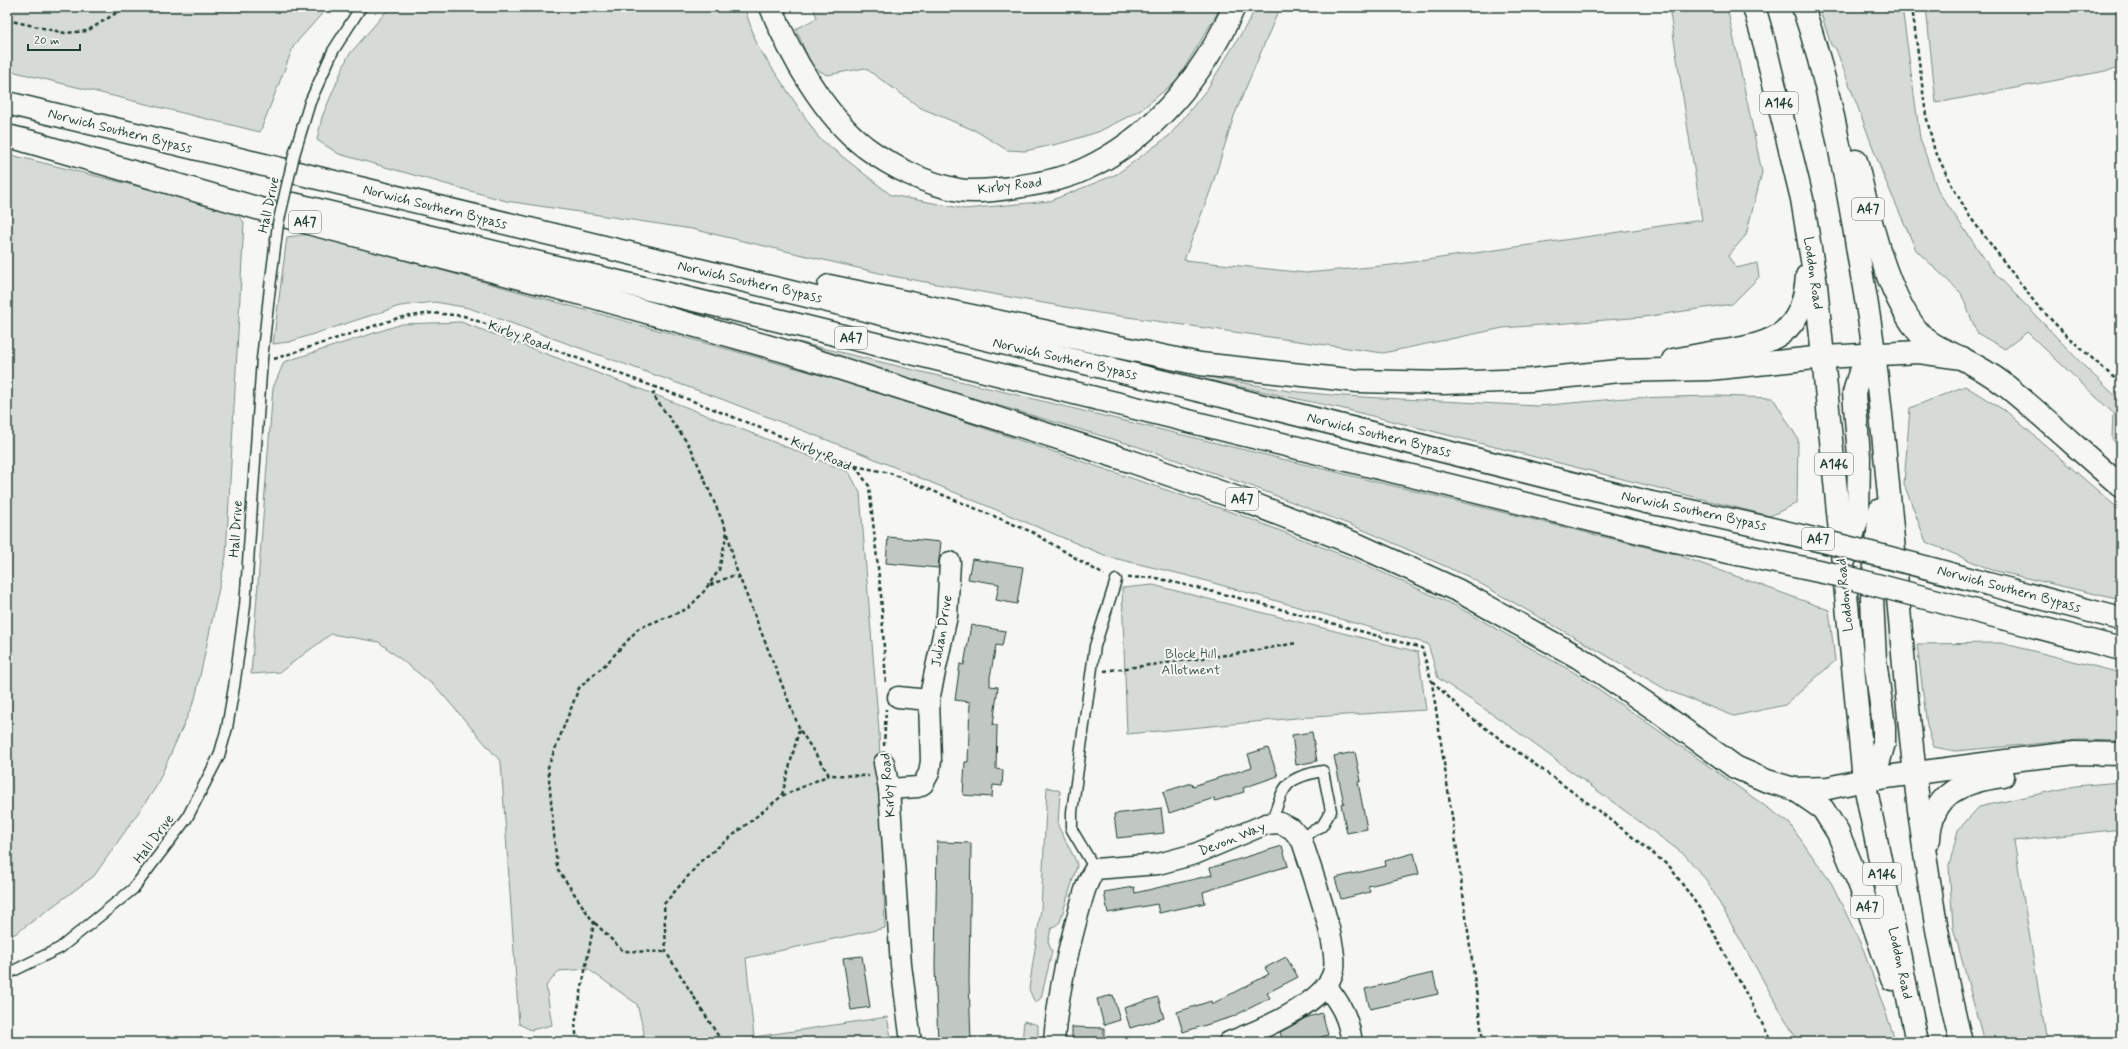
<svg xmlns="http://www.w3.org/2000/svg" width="2128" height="1049" font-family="Mynerve,sans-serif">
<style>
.green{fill:#d6dbd6;stroke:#7a8c85}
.building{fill:#c1c8c3;stroke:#1f3d34}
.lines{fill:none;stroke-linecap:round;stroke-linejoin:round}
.service-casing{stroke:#1f3d34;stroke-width:13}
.minor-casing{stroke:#1f3d34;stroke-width:23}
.tertiary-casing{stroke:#1f3d34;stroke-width:25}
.trunk-casing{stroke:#1f3d34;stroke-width:25}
.path{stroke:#1f3d34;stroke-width:2.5;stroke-dasharray:4 3;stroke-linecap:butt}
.service{stroke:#f6f6f2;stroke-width:10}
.minor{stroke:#f6f6f2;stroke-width:20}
.tertiary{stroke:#f6f6f2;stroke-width:22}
.trunk{stroke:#f6f6f2;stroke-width:22}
.service-bridge-casing{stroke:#1f3d34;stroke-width:13;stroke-linecap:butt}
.trunk-bridge-casing{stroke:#1f3d34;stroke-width:25;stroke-linecap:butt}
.service-bridge{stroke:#f6f6f2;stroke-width:10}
.trunk-bridge{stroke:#f6f6f2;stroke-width:22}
.labels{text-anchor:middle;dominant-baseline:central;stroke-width:4;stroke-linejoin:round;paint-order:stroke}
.shield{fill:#f6f6f2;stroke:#60746d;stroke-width:1}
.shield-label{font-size:13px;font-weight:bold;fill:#1f3d34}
.street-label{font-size:14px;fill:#1f3d34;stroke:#f6f6f2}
.park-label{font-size:14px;fill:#445d54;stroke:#f6f6f2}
</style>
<rect width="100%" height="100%" fill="#f6f6f2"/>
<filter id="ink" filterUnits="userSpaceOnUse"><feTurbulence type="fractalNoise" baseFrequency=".025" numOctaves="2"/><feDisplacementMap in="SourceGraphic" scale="8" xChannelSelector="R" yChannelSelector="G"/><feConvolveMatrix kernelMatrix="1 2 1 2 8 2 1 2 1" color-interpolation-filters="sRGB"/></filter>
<g filter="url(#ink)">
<!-- green -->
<g class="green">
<path d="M7 7H328L294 45 260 132 7 70Z"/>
<path d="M390 7H744L758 47 819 138 891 195 965 209 1050 201 1117 174 1170 135 1207 89 1249 21 1256 7H1282L1277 14 1234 116 1211 189 1184 260 1306 273 1392 265 1702 220 1669 7H1727L1762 172 1746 235 1728 256 1736 268 1757 263 1759 277 1732 304 1644 317 1503 328 1383 353 1099 313 892 276 692 229 506 201 339 154 317 140 322 117 348 56Z"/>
<path d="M813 7H1221L1177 80 1141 110 1098 132 1062 143 1025 151 1007 150 976 131 921 108 865 68 827 75 812 67 796 29 817 18Z"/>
<path d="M1819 7H1902L1920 138 1938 191 1993 271 2086 368 2121 401V452L2112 438 2113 413 2027 332 2005 349 1977 333 1961 293 1916 250 1884 177 1836 49 1831 45Z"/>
<path d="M1926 7H2121V68L1936 103Z"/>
<path d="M7 154 234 210 244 222 226 556 195 699 156 787 94 876 15 934 7 936Z"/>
<path d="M310 234 857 385 1240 515 1355 560 1456 606 1575 673 1655 728 1789 823 1832 884 1864 951 1896 1042H1798L1707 881 1685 855 1504 722 1438 678 1428 644 1189 576 1109 557 863 454 724 400 469 308 435 302 400 306 289 342 273 344 287 237Z"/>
<path d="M461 322 648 392 849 472 860 493 879 731 885 928 746 958 754 1037 887 1017 892 1042H640L644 1032 637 1004 588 969 559 971 546 986 552 1025 531 1030 519 1024 501 762 437 688 379 642 331 634 280 672 251 674 273 388 284 362 402 324Z"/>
<path d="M798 342 1675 554 1829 610 1835 661 1785 705 1734 716 1667 690 1467 576 1366 531 1251 486 1139 447 797 346Z"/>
<path d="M1199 375 1289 391 1343 396 1538 406 1626 398 1716 396 1773 398 1798 439 1797 503 1770 516 1340 408 1199 378Z"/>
<path d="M1965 386 2007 412 2121 511V600L1992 570 1926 542 1904 484 1910 408Z"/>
<path d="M1153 585 1418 652 1426 710 1296 718 1127 734 1122 588Z"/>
<path d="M2001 643 2121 673V741L2080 740 1955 751 1934 747 1927 726 1917 644Z"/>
<path d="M2121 782V829L2014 841 2047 1042H1984L1953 927 1949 866 1958 830 1979 807 2075 786Z"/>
<path d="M1047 787 1060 791 1058 826 1076 861 1077 866 1060 922 1051 929 1048 942 1052 952 1041 998 1035 1003 1029 989 1041 909Z"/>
<path d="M1024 1021 1038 1025V1042H1022Z"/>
</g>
<!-- building -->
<g class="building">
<path d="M888 537 941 542 938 568 886 563Z"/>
<path d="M972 559 1023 567 1017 604 996 600 999 584 968 579Z"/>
<path d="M971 625 1005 631 1002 646 996 645 990 677V686L998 687 993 725H997L996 769 1003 770 1002 786 993 785 992 797 963 795 965 762H968L970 702 955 700 960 664 964 665Z"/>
<path d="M1312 732 1317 761 1296 765 1292 735Z"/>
<path d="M1268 748 1278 776 1243 788 1244 792 1215 801 1214 798 1169 813 1163 792 1192 783 1193 786 1252 767 1248 754Z"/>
<path d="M1355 752 1361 781 1358 782 1367 829 1347 833 1341 804 1344 803 1334 756Z"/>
<path d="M1161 808 1164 833 1117 838 1114 814Z"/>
<path d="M937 842 971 843 969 981 971 1042H938L935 967Z"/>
<path d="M1282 846 1288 866 1203 892 1205 903 1159 913 1157 904 1108 913 1104 892 1134 887 1135 893 1212 875 1210 868Z"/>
<path d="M1414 853 1419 874 1368 886 1370 892 1341 899 1335 878 1386 866 1385 861Z"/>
<path d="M862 956 870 1007 851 1010 843 958Z"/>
<path d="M1286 957 1298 977 1267 993 1270 998 1232 1017 1183 1032 1177 1012 1211 1001 1212 1004 1269 974 1265 968Z"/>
<path d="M1433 973 1438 994 1370 1009 1365 989Z"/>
<path d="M1113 995 1120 1020 1104 1025 1097 999Z"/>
<path d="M1158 997 1164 1018 1130 1028 1124 1008Z"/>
<path d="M1322 1013 1328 1035 1305 1042H1283L1280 1032 1305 1018Z"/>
<path d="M1072 1027 1104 1028V1042H1072Z"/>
</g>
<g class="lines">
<defs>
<g id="service">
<path d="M310 102 333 51 361 7"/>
<path d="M1271 824C1284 787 1282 778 1323 771L1331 811 1322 826 1300 838"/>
<path d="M1095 869 1072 830V812L1095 646 1116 580"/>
<path d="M7 974 60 948 133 889 187 818 219 756 227 728 234 687 245 606 262 359 270 287"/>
</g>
<g id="minor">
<path d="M898 697 929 700"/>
<path d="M884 763 889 789 901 965 911 1042"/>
<path d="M889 789 918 787 923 784 929 773 931 761 929 700 947 616 950 562"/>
<path d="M1326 986C1342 1005 1348 1018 1352 1042"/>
<path d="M1054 1042C1057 1000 1066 958 1077 918 1082 901 1085 884 1095 869L1158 864 1195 854 1266 824 1280 823 1292 829 1302 841C1311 869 1338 943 1334 969 1328 1003 1258 1031 1229 1042"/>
</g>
<path id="tertiary" d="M771 7C790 55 824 115 865 147 892 167 926 184 959 190 975 193 1006 189 1022 186 1042 183 1064 179 1083 170 1152 139 1204 75 1234 7"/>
<g id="trunk">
<path d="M1754 7 1763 38 1802 199 1816 285 1864 780 1917 1042"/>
<path d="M1803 7C1828 80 1842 157 1855 233 1861 273 1869 312 1874 353 1903 582 1904 816 1961 1042"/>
<path d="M7 103 1243 401 1647 502"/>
<path d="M7 136 40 144"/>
<path d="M26 141 312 224 586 295 795 354 1130 461 1243 500 1358 545 1459 591 1578 657 1659 712 1735 767 1767 781 1794 789 1828 788 1864 780 2021 759 2075 753 2121 754"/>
<path d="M1856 161C1869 213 1883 286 1916 329 1927 344 1944 350 1961 358 1975 365 1992 375 2005 385 2045 417 2082 453 2121 486"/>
<path d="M293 204 790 323 1676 541"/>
<path d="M829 286 1200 364 1358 381 1443 383 1531 380 1619 371 1709 369 1824 357 1919 352 1962 358"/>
<path d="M1673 360C1690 357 1707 353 1725 351 1775 343 1803 333 1807 276"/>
<path d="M1846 557 1858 517 1859 457 1854 393 1858 378 1864 366 1874 354"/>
<path d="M1988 584 2121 619"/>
<path d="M2006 619 2121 649"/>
<path d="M1864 780 1878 764 1884 743V726L1875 660 1872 598 1880 510"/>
<path d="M1794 789 1823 809 1838 833 1861 888 1892 979"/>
<path d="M1929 839C1931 793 1963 781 2003 776"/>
</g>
</defs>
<!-- service casing -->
<use href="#service" class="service-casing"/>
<!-- minor casing -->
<use href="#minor" class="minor-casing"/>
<!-- tertiary casing -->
<use href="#tertiary" class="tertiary-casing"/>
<!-- trunk casing -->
<use href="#trunk" class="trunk-casing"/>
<!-- path -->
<g class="path">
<path d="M1912 7 1926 115 1934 148 1950 182 1970 217 2036 304 2067 336 2121 384"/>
<path d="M7 20 65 33 87 31 126 7"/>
<path d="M274 359 398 318 432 313 464 316 698 403 855 466 869 486 881 595 886 684"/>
<path d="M855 466 890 473 1032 532 1104 575"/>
<path d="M728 534 735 566 800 730 829 775 869 776"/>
<path d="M1128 578 1152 577 1251 601 1422 648 1432 683 1457 850 1483 1042"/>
<path d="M710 585 732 576 739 578"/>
<path d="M1104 671 1242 653 1296 643"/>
<path d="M1432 681 1466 714 1611 820 1670 867 1703 913 1772 1042"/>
<path d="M884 746 886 709"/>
<path d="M782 795 799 730"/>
<path d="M595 923 623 951 666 952"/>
<path d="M577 1042 575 1024 594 923 557 868 548 767 579 688 608 662 639 628 687 609 702 594 719 570 727 532 691 448 653 395 656 386"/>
<path d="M722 1042 666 952 664 904 702 860 782 796 829 775"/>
</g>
<!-- service -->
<use href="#service" class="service"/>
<!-- minor -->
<use href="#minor" class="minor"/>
<!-- tertiary -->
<use href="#tertiary" class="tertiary"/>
<!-- trunk -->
<use href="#trunk" class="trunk"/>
<defs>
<path id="service-bridge" d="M270 287 278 224 294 155 310 102"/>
<g id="trunk-bridge">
<path d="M1647 502C1762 525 1875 553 1988 584"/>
<path d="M1676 541 1842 576 2006 619"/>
</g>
</defs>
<!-- service-bridge casing -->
<use href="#service-bridge" class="service-bridge-casing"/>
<!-- trunk-bridge casing -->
<use href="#trunk-bridge" class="trunk-bridge-casing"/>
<!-- service-bridge -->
<use href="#service-bridge" class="service-bridge"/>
<!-- trunk-bridge -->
<use href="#trunk-bridge" class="trunk-bridge"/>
</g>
</g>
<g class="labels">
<!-- shield labels -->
<g class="shield">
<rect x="1760" y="92" width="38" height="22" rx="3"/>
<rect x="1852" y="198" width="32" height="22" rx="3"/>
<rect x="289" y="211" width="32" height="22" rx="3"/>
<rect x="835" y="327" width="32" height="22" rx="3"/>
<rect x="1815" y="453" width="38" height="22" rx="3"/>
<rect x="1226" y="488" width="32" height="22" rx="3"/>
<rect x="1802" y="528" width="32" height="22" rx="3"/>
<rect x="1863" y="863" width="38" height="22" rx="3"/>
<rect x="1851" y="896" width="32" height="22" rx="3"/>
</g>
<g class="shield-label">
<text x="1779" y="103">A146</text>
<text x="1868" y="209">A47</text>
<text x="305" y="222">A47</text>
<text x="851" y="338">A47</text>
<text x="1834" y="464">A146</text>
<text x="1242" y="499">A47</text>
<text x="1818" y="539">A47</text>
<text x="1882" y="874">A146</text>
<text x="1867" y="907">A47</text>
</g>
<!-- street labels -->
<g class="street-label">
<text transform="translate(120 131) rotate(14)">Norwich Southern Bypass</text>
<text transform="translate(1010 186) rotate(-7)">Kirby Road</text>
<text transform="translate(269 205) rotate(-78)">Hall Drive</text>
<text transform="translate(435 207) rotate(14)">Norwich Southern Bypass</text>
<text transform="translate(1813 273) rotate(82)">Loddon Road</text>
<text transform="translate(750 282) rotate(13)">Norwich Southern Bypass</text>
<text transform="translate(519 336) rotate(20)">Kirby Road</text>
<text transform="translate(1065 359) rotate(13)">Norwich Southern Bypass</text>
<text transform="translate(1379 435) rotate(14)">Norwich Southern Bypass</text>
<text transform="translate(821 454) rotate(24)">Kirby Road</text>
<text transform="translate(1694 511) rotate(12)">Norwich Southern Bypass</text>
<text transform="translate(236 529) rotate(-86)">Hall Drive</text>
<text transform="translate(2009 589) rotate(15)">Norwich Southern Bypass</text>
<text transform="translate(1845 595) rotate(-96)">Loddon Road</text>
<text transform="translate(942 631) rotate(-81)">Julian Drive</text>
<text transform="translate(888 785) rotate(-95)">Kirby Road</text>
<text transform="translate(154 839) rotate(-53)">Hall Drive</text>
<text transform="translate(1232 839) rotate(-22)">Devon Way</text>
<text transform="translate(1900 963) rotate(78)">Loddon Road</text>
</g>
<!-- park labels -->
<g class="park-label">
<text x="1191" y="654">Block Hill<tspan x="1191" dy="16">Allotment</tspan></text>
</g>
</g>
<!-- margin -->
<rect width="2128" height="1049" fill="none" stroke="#f6f6f2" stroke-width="24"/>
<rect x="12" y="12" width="2104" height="1025" fill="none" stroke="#1f3d34" stroke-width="1.5" filter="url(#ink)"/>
<!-- scale -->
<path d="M28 44v6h52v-6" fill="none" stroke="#1f3d34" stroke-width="2"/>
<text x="34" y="44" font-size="12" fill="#1f3d34" stroke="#f6f6f2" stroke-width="3" paint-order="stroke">20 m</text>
</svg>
